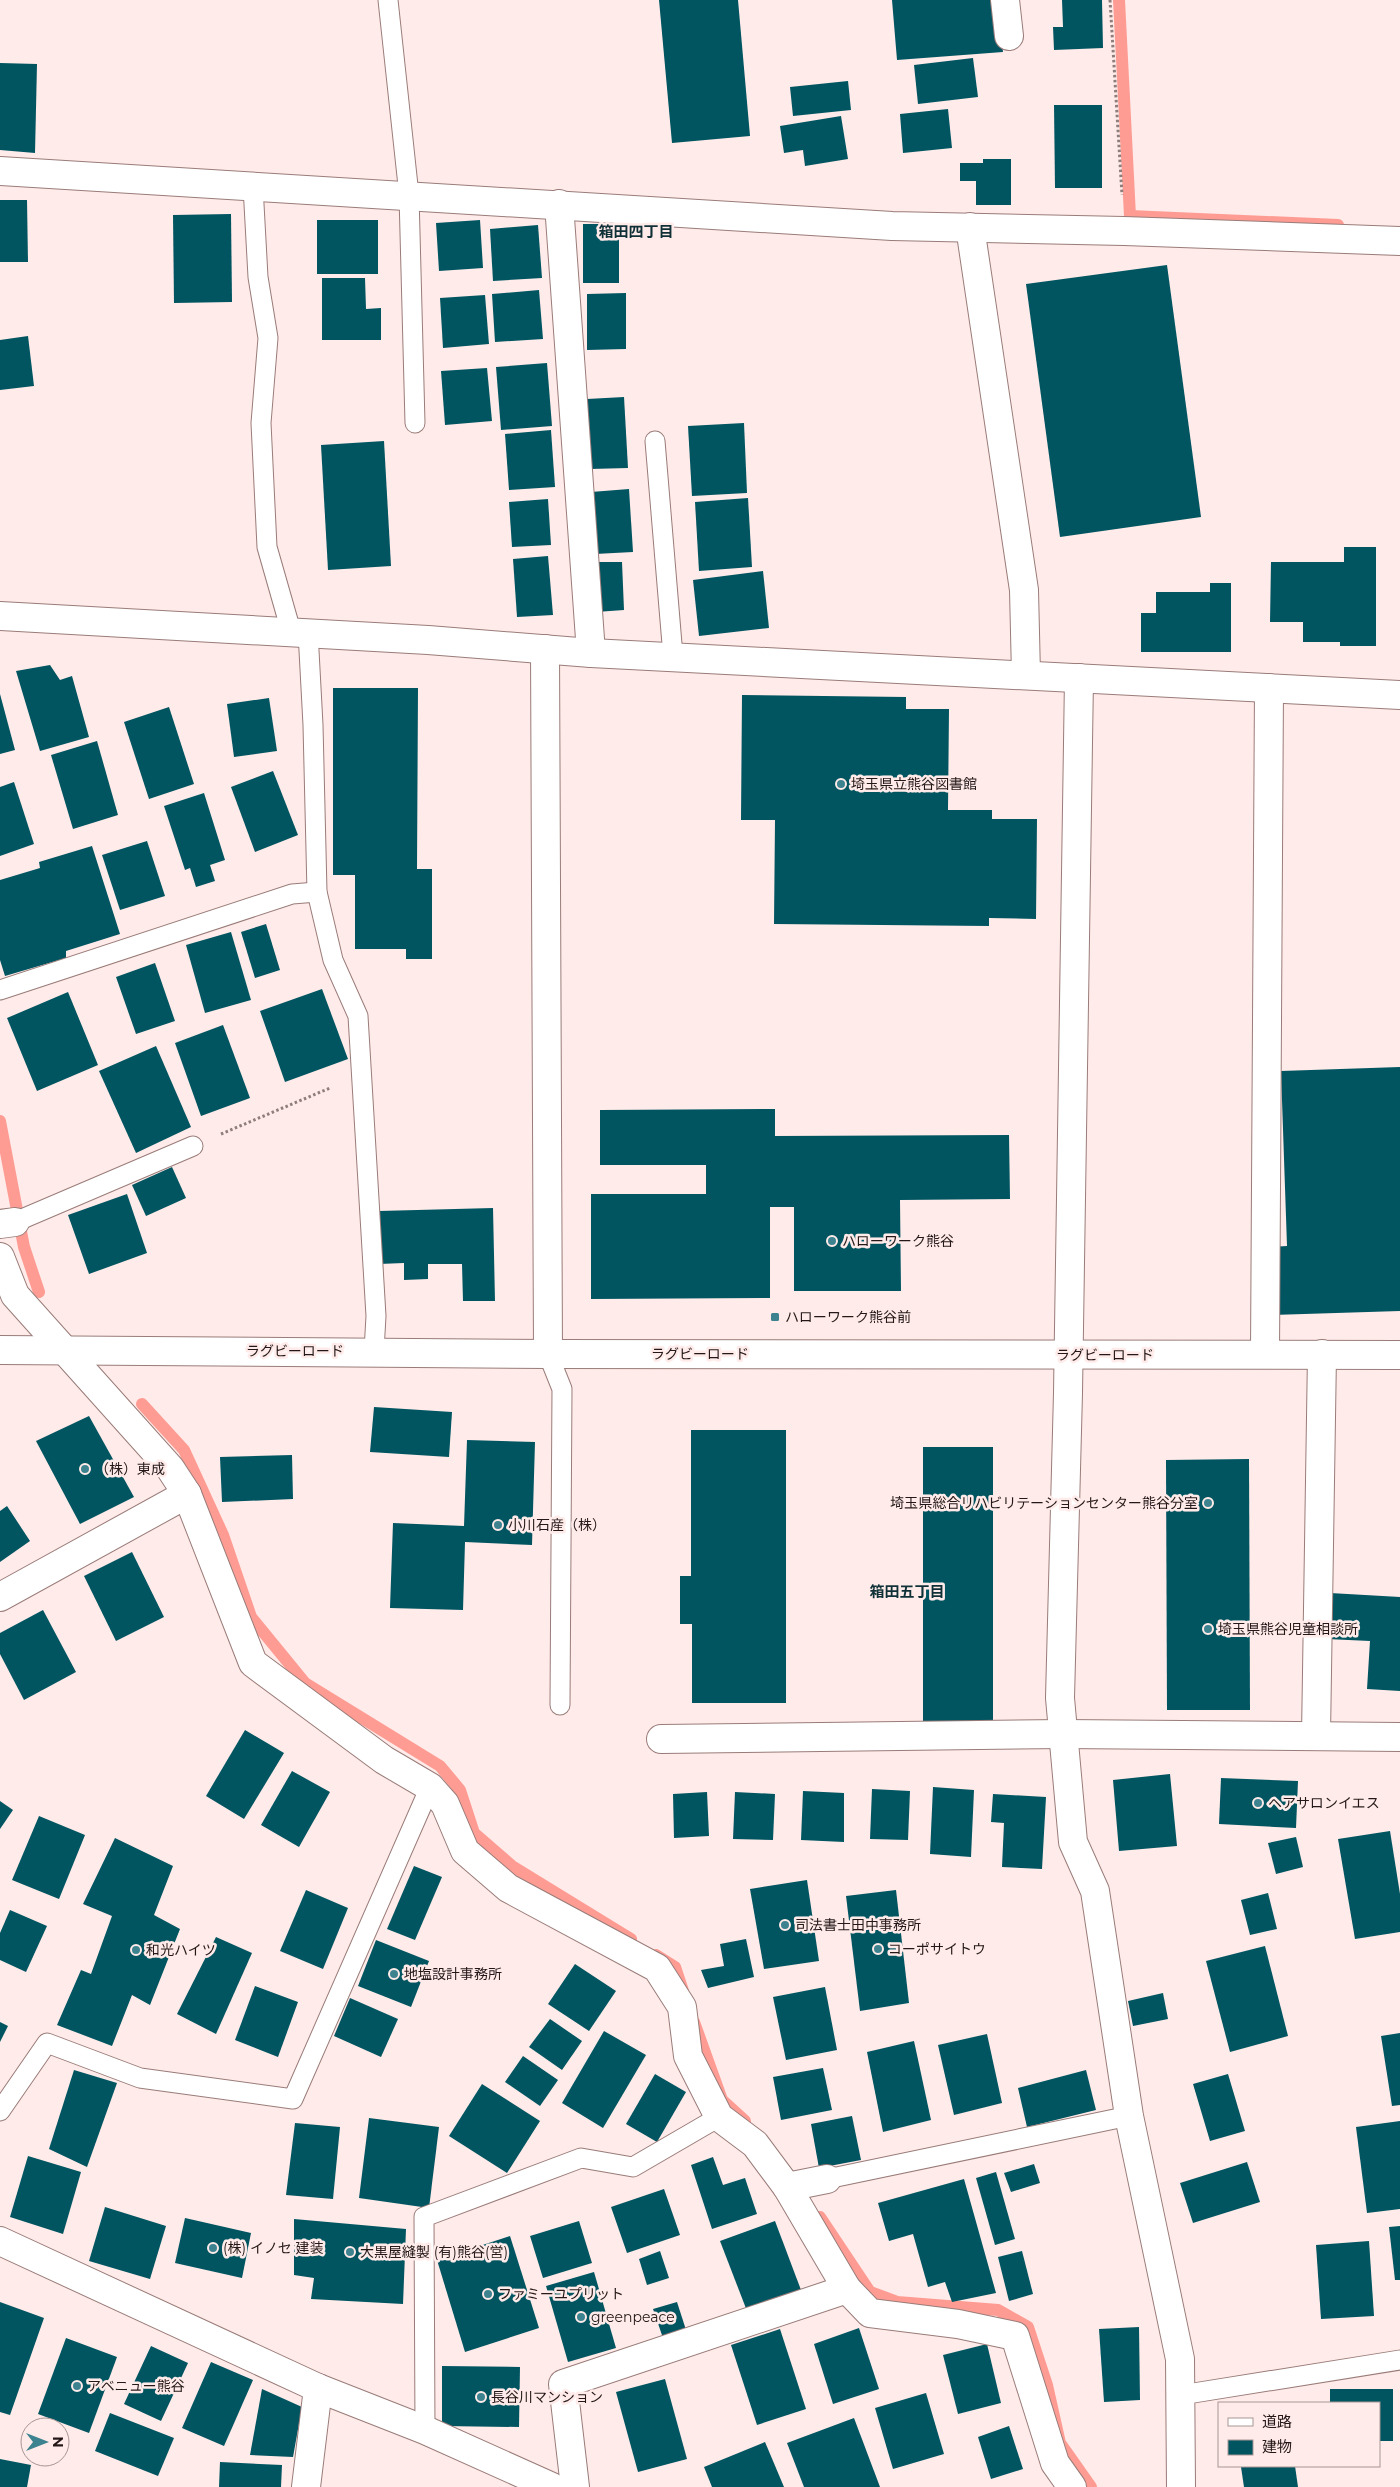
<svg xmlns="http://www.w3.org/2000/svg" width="1400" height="2487" font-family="Montserrat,'Noto Sans JP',sans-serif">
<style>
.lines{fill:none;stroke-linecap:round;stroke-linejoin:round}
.stream{stroke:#fe9c93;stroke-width:12}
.building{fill:#015561}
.lane-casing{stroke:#997c79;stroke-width:21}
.street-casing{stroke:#997c79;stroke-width:30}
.secondary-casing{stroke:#997c79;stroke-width:30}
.path{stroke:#8d7e7c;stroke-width:3;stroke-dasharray:2.5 2.5;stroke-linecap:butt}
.lane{stroke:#fff;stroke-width:19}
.street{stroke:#fff;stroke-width:28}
.secondary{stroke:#fff;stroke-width:28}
.poi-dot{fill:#3d828f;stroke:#ffebe9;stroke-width:2}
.labels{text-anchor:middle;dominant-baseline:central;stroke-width:5;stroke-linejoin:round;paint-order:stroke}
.poi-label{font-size:14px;fill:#231817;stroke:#ffebe9;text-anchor:start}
.street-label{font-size:14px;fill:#231817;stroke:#ffebe9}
.neighbourhood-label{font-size:15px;font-weight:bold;fill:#0e3036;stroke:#ffebe9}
</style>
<rect width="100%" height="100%" fill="#ffebe9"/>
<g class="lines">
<!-- stream -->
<g class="stream">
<path d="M1119 0 1130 216 1338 225"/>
<path d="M0 1121 24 1247 39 1292"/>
<path d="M142 1404 184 1450 223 1535 251 1617 305 1683 440 1766 460 1790 474 1833 512 1866 631 1939"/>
<path d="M656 1955 675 1967 683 1991"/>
<path d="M694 2022 722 2100 745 2121"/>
<path d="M820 2217 870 2292 897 2302 998 2310 1028 2327 1047 2385 1060 2443 1091 2487"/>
</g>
</g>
<!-- building -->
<g class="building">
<path d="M659 0H738L750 136 672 143Z"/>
<path d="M892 0H998L1003 52 897 60Z"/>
<path d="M1062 0H1102L1103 48 1054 50 1053 27H1063Z"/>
<path d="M973 58 978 97 918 104 914 65Z"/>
<path d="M0 63 37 64 35 153 0 150Z"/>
<path d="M848 81 851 110 793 116 790 87Z"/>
<path d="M1054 105H1102V188H1055Z"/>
<path d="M948 109 952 148 903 153 900 114Z"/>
<path d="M841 116 848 159 805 166 803 150 784 153 780 126Z"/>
<path d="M983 159H1011V205H976V181H960V163H983Z"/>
<path d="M0 200H27L28 262H0Z"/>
<path d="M231 214 232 302 174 303 173 215Z"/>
<rect x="317" y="220" width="61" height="54"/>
<path d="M480 220 483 268 439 271 436 223Z"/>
<rect x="583" y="224" width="36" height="59"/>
<path d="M538 225 542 278 493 281 490 229Z"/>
<path d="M1167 265 1201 517 1060 537 1026 284Z"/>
<path d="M322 278H365L366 309 381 308V340H322Z"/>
<path d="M539 290 543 339 495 342 492 294Z"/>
<path d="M626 293V349L587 350V294Z"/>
<path d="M485 295 489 344 443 348 440 298Z"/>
<path d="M28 336 34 386 0 390V340Z"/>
<path d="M547 363 552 426 501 430 496 367Z"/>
<path d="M487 368 492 421 445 425 441 371Z"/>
<path d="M624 397 628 468 590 469 587 399Z"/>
<path d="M744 423 747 493 692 496 688 426Z"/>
<path d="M551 430 555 487 509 490 505 434Z"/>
<path d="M384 441 391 566 328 570 321 445Z"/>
<path d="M629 489 633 552 595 554 591 492Z"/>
<path d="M748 498 752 567 699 571 695 502Z"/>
<path d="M548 499 551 545 512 547 509 502Z"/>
<path d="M1344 547H1376V646H1340V642H1303V622H1270L1271 562H1344Z"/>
<path d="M548 556 553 615 517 617 513 559Z"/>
<path d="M594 562H622L624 610 596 612Z"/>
<path d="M763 571 769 628 699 636 693 580Z"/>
<path d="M1210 583H1231V652H1141V613H1156V592H1210Z"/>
<path d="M50 665 60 680 72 676 89 737 40 751 16 671Z"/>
<path d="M333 688H418L417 869H432V959H406V949H355V875H333Z"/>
<path d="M0 694 15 750 0 754Z"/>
<path d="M742 695 906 697V709H949L948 810H992V819H1037L1036 919 989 918V926L774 924 775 820H741Z"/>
<path d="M269 698 277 751 234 757 227 704Z"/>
<path d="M169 707 194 784 149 799 124 722Z"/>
<path d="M97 741 118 815 73 829 51 755Z"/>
<path d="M273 771 298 835 255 852 231 787Z"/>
<path d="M14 782 34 844 0 856V787Z"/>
<path d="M204 793 225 860 210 865 215 881 196 887 190 868 185 870 164 806Z"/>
<path d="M147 841 165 896 120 910 102 855Z"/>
<path d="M92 846 120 934 66 951V958L5 976 0 960V880L40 868 39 862Z"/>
<path d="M266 924 280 970 255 978 241 932Z"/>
<path d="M231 932 251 1000 205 1013 186 945Z"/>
<path d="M155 963 175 1021 136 1034 116 977Z"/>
<path d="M322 989 348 1059 285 1082 260 1011Z"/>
<path d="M68 992 98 1065 37 1091 7 1018Z"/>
<path d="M223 1025 250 1098 201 1116 175 1043Z"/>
<path d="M156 1046 191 1127 136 1153 99 1071Z"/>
<path d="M1400 1067V1311L1272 1315 1270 1247 1287 1246 1281 1071Z"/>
<path d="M775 1109V1136L1009 1135 1010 1199 900 1200 901 1291H794V1207H770V1298L591 1299V1194H706V1165H600V1110Z"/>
<path d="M172 1167 186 1198 146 1216 132 1185Z"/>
<path d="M127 1194 147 1253 89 1274 68 1215Z"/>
<path d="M493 1208 495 1301H463L462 1264H428V1279L404 1280V1263L379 1264V1211Z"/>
<path d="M374 1407 452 1412 449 1457 370 1452Z"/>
<path d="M89 1416 134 1497 80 1524 36 1441Z"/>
<path d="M691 1430H786V1703H692V1624H680V1576H691Z"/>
<path d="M467 1440 535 1442 532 1545 465 1542 463 1610 390 1608 393 1523 464 1526Z"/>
<rect x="923" y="1447" width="70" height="277"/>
<path d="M292 1455 293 1499 222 1502 220 1457Z"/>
<path d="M1249 1459 1250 1710H1167L1166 1460Z"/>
<path d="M7 1506 30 1541 0 1562V1511Z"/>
<path d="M132 1552 164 1617 116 1641 84 1576Z"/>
<path d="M1330 1593 1400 1597V1691L1367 1689 1370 1641 1327 1639Z"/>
<path d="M43 1610 76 1672 24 1700 0 1654V1633Z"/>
<path d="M245 1730 284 1753 244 1819 206 1796Z"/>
<path d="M292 1771 330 1792 299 1847 261 1825Z"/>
<path d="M1170 1774 1177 1846 1119 1851 1113 1780Z"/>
<path d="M1221 1778 1298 1781 1296 1828 1219 1824Z"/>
<path d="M933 1787 974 1790 971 1857 930 1854Z"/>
<path d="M872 1789 910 1791 908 1840 870 1839Z"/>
<path d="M803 1791 844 1793V1842L801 1840Z"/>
<path d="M707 1792 709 1836 674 1838 673 1794Z"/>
<path d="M735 1792 775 1794 773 1840 733 1839Z"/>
<path d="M993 1794 1046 1797 1042 1869 1002 1867 1004 1823 991 1822Z"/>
<path d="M0 1801 13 1810 0 1829Z"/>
<path d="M39 1816 85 1835 59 1899 12 1880Z"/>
<path d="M1390 1831 1400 1894V1932L1355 1939 1338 1839Z"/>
<path d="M1296 1837 1303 1867 1276 1874 1268 1843Z"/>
<path d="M115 1838 173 1866 154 1915 180 1929 150 2005 132 1995 112 2046 57 2025 81 1970 91 1974 112 1916 83 1904Z"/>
<path d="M414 1866 442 1877 415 1940 387 1929Z"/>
<path d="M807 1880 819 1961 764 1969 750 1889Z"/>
<path d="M306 1890 348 1908 323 1969 280 1951Z"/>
<path d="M896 1890 909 2003 860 2011 846 1896Z"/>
<path d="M1268 1893 1277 1929 1250 1935 1241 1900Z"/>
<path d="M10 1910 47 1926 26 1972 0 1960V1933Z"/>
<path d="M216 1937 252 1953 216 2034 177 2014Z"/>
<path d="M746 1939 754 1977 708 1988 701 1970 724 1966 720 1944Z"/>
<path d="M376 1940 429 1961 411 2007 358 1986Z"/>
<path d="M1265 1946 1288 2036 1230 2052 1206 1961Z"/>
<path d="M575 1964 616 1991 589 2031 548 2004Z"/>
<path d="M255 1986 298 2002 278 2057 235 2040Z"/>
<path d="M825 1987 837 2050 786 2060 773 1997Z"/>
<path d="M1163 1993 1168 2019 1133 2026 1128 2001Z"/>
<path d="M350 1998 398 2019 381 2057 334 2036Z"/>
<path d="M550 2019 582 2041 562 2070 529 2047Z"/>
<path d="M0 2022 8 2026 0 2042Z"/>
<path d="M604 2031 646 2055 603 2128 562 2103Z"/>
<path d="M1400 2033V2105L1392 2106 1381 2036Z"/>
<path d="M987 2034 1002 2103 954 2115 938 2045Z"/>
<path d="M914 2041 931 2120 883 2132 867 2052Z"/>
<path d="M523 2056 558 2080 540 2106 505 2082Z"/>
<path d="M823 2068 832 2110 781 2120 773 2077Z"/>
<path d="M74 2070 117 2083 87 2167 49 2149Z"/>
<path d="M1086 2070 1096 2110 1027 2127 1018 2088Z"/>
<path d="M655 2074 686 2092 657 2142 626 2124Z"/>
<path d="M1228 2074 1245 2131 1210 2141 1193 2084Z"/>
<path d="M482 2084 540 2121 507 2173 449 2136Z"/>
<path d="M852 2116 861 2160 819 2168 811 2124Z"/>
<path d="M369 2118 439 2127 429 2208 359 2198Z"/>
<path d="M1400 2121V2209L1367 2213 1356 2127Z"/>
<path d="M295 2123 340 2127 333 2199 286 2195Z"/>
<path d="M28 2156 81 2172 63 2234 10 2217Z"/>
<path d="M713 2157 723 2185 745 2178 757 2214 712 2229 691 2165Z"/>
<path d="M1247 2162 1260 2202 1193 2223 1180 2183Z"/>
<path d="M1034 2164 1040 2183 1011 2192 1004 2173Z"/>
<path d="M996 2172 1015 2239 995 2245 976 2178Z"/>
<path d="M964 2179 996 2293 952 2302 945 2282 928 2287 913 2234 889 2241 878 2203Z"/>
<path d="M664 2189 680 2235 627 2253 611 2207Z"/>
<path d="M105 2207 166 2226 150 2279 89 2261Z"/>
<path d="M185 2218 251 2233 242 2278 175 2263Z"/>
<path d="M294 2219 406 2229 403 2304 311 2299 314 2278 294 2275Z"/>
<path d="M579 2221 592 2263 543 2278 530 2236Z"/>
<path d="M775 2221 801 2290 747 2311 720 2241Z"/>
<path d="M1400 2226V2280H1395L1389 2227Z"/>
<path d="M510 2236 539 2328 465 2352 437 2260Z"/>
<path d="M1369 2241 1374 2316 1321 2319 1316 2245Z"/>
<path d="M660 2251 669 2278 647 2285 639 2259Z"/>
<path d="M1022 2251 1033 2294 1009 2301 998 2257Z"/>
<path d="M594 2272 616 2348 568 2362 546 2286Z"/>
<path d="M0 2302 44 2318 10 2415 0 2412Z"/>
<path d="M677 2302 687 2333 664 2341 653 2309Z"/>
<path d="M1139 2327 1140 2400 1104 2402 1099 2329Z"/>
<path d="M859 2328 879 2389 833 2404 814 2344Z"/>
<path d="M780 2329 806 2409 757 2425 731 2345Z"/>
<path d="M66 2338 117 2357 89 2433 38 2414Z"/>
<path d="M987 2344 1001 2403 958 2414 943 2355Z"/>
<path d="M151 2346 188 2363 161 2421 124 2404Z"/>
<path d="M211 2362 253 2380 224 2446 182 2428Z"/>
<path d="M442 2366 520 2367 519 2427 442 2426Z"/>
<path d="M665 2379 687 2459 638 2472 616 2392Z"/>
<path d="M262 2389 302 2407 293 2457 250 2455Z"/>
<path d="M1330 2389H1393V2441H1379V2403H1330Z"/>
<path d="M926 2393 944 2454 893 2469 875 2408Z"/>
<path d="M110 2413 174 2438 158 2476 95 2451Z"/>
<path d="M854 2418 880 2487H804L787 2443Z"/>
<path d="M1009 2426 1023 2469 991 2479 978 2437Z"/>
<path d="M765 2442 784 2487H712L704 2467Z"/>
<path d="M0 2459 31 2465 27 2487H0Z"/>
<path d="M220 2462 282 2465 281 2487H219Z"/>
<path d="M1253 2466H1295L1298 2487H1244L1241 2467Z"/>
</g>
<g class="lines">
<defs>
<g id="lane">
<path d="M388 0 409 195 415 423"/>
<path d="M253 186 258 277 268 338 261 423 267 547 291 631"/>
<path d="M655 441 673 656"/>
<path d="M308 632 313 725 317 892 333 960 358 1016 376 1316 374 1351"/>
<path d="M0 990 292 894 317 892"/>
<path d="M15 1222 193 1146"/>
<path d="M548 1354 562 1389 560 1705"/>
<path d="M0 2111 47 2043 140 2078 293 2099 430 1787"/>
<path d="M827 2179 1129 2116"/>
<path d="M1181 2395 1400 2360"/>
<path d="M425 2430 424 2217 581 2158 633 2167 719 2117"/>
</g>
<g id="street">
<path d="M1005 0 1009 36"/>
<path d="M0 171 892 226 1124 231 1400 241"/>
<path d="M559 204 591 653"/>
<path d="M970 227 1024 590 1026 675"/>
<path d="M545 649 548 1354"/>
<path d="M1079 678 1068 1393 1060 1698 1073 1842 1095 1891 1129 2116 1180 2359 1181 2487"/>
<path d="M0 1224 15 1222"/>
<path d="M0 1257 15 1295 170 1468 187 1494 253 1663 384 1760 430 1787 445 1804 465 1851 508 1888 657 1968 682 2007 688 2056 719 2117 755 2144 787 2187 847 2289 870 2313 958 2324 1015 2336 1055 2463 1072 2487"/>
<path d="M1265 1354 1269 688"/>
<path d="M0 1597 187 1494"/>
<path d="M1316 1736 1322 1354"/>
<path d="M661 1739 1063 1734 1400 1737"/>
<path d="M787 2187 827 2179"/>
<path d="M0 2241 318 2388 425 2430 552 2487"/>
<path d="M306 2487 318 2388"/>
<path d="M575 2487 563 2384 847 2289"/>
</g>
<g id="secondary">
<path d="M0 616 428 640 591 653 1400 695"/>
<path d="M0 1350 548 1354 1400 1355"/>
</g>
</defs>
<!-- lane casing -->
<use href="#lane" class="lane-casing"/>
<!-- street casing -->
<use href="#street" class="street-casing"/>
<!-- secondary casing -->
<use href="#secondary" class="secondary-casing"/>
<!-- path -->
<g class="path">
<path d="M1110 0 1122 195"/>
<path d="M221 1134 330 1088"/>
</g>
<!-- lane -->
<use href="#lane" class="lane"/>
<!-- street -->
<use href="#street" class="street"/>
<!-- secondary -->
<use href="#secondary" class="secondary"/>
</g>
<!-- markers -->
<g class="poi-dot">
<circle cx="841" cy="784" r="5"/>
<circle cx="832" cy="1241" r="5"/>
<rect x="770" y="1312" width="10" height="10" rx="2.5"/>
<circle cx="85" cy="1469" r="5"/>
<circle cx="1208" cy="1503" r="5"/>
<circle cx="498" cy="1525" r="5"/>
<circle cx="1208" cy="1629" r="5"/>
<circle cx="1258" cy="1803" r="5"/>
<circle cx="785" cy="1925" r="5"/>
<circle cx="878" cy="1949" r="5"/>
<circle cx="136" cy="1950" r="5"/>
<circle cx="394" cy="1974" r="5"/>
<circle cx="213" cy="2248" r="5"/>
<circle cx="350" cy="2252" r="5"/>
<circle cx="488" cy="2294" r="5"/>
<circle cx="581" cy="2317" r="5"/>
<circle cx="77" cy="2386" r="5"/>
<circle cx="481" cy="2397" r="5"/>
</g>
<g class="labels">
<!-- poi labels -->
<g class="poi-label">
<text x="851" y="784">埼玉県立熊谷図書館</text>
<text x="842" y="1241">ハローワーク熊谷</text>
<text x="785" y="1317">ハローワーク熊谷前</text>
<text x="95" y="1469">（株）東成</text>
<text x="1198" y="1503" text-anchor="end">埼玉県総合リハビリテーションセンター熊谷分室</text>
<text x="508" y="1525">小川石産（株）</text>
<text x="1218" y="1629">埼玉県熊谷児童相談所</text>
<text x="1268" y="1803">ヘアサロンイエス</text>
<text x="795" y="1925">司法書士田中事務所</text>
<text x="888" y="1949">コーポサイトウ</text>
<text x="146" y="1950">和光ハイツ</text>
<text x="404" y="1974">地塩設計事務所</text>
<text x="223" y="2248">(株) イノセ 建装</text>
<text x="360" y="2252">大黒屋縫製 (有)熊谷(営)</text>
<text x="498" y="2294">ファミーユプリット</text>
<text x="591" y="2317">greenpeace</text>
<text x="87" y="2386">アベニュー熊谷</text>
<text x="491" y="2397">長谷川マンション</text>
</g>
<!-- street labels -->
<g class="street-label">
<text x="295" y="1351">ラグビーロード</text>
<text x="700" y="1354">ラグビーロード</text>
<text x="1105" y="1355">ラグビーロード</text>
</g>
<!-- neighbourhood labels -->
<g class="neighbourhood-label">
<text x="636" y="231">箱田四丁目</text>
<text x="907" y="1591">箱田五丁目</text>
</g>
</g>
<!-- legend -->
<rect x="1218" y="2402" width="162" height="65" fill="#ffebe9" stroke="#a79795"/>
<rect x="1228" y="2418" width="25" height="8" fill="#ffffff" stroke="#a79795"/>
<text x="1262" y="2427" font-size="15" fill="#231817">道路</text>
<rect x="1228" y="2440" width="25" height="15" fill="#015561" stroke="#a79795"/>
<text x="1262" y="2452" font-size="15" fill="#231817">建物</text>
<!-- north arrow -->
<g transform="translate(45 2442) rotate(90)"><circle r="24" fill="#ffebe9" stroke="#a79795"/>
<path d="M0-4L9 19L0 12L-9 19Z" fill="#3d828f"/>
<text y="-8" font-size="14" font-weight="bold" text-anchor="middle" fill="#231817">N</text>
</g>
</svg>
